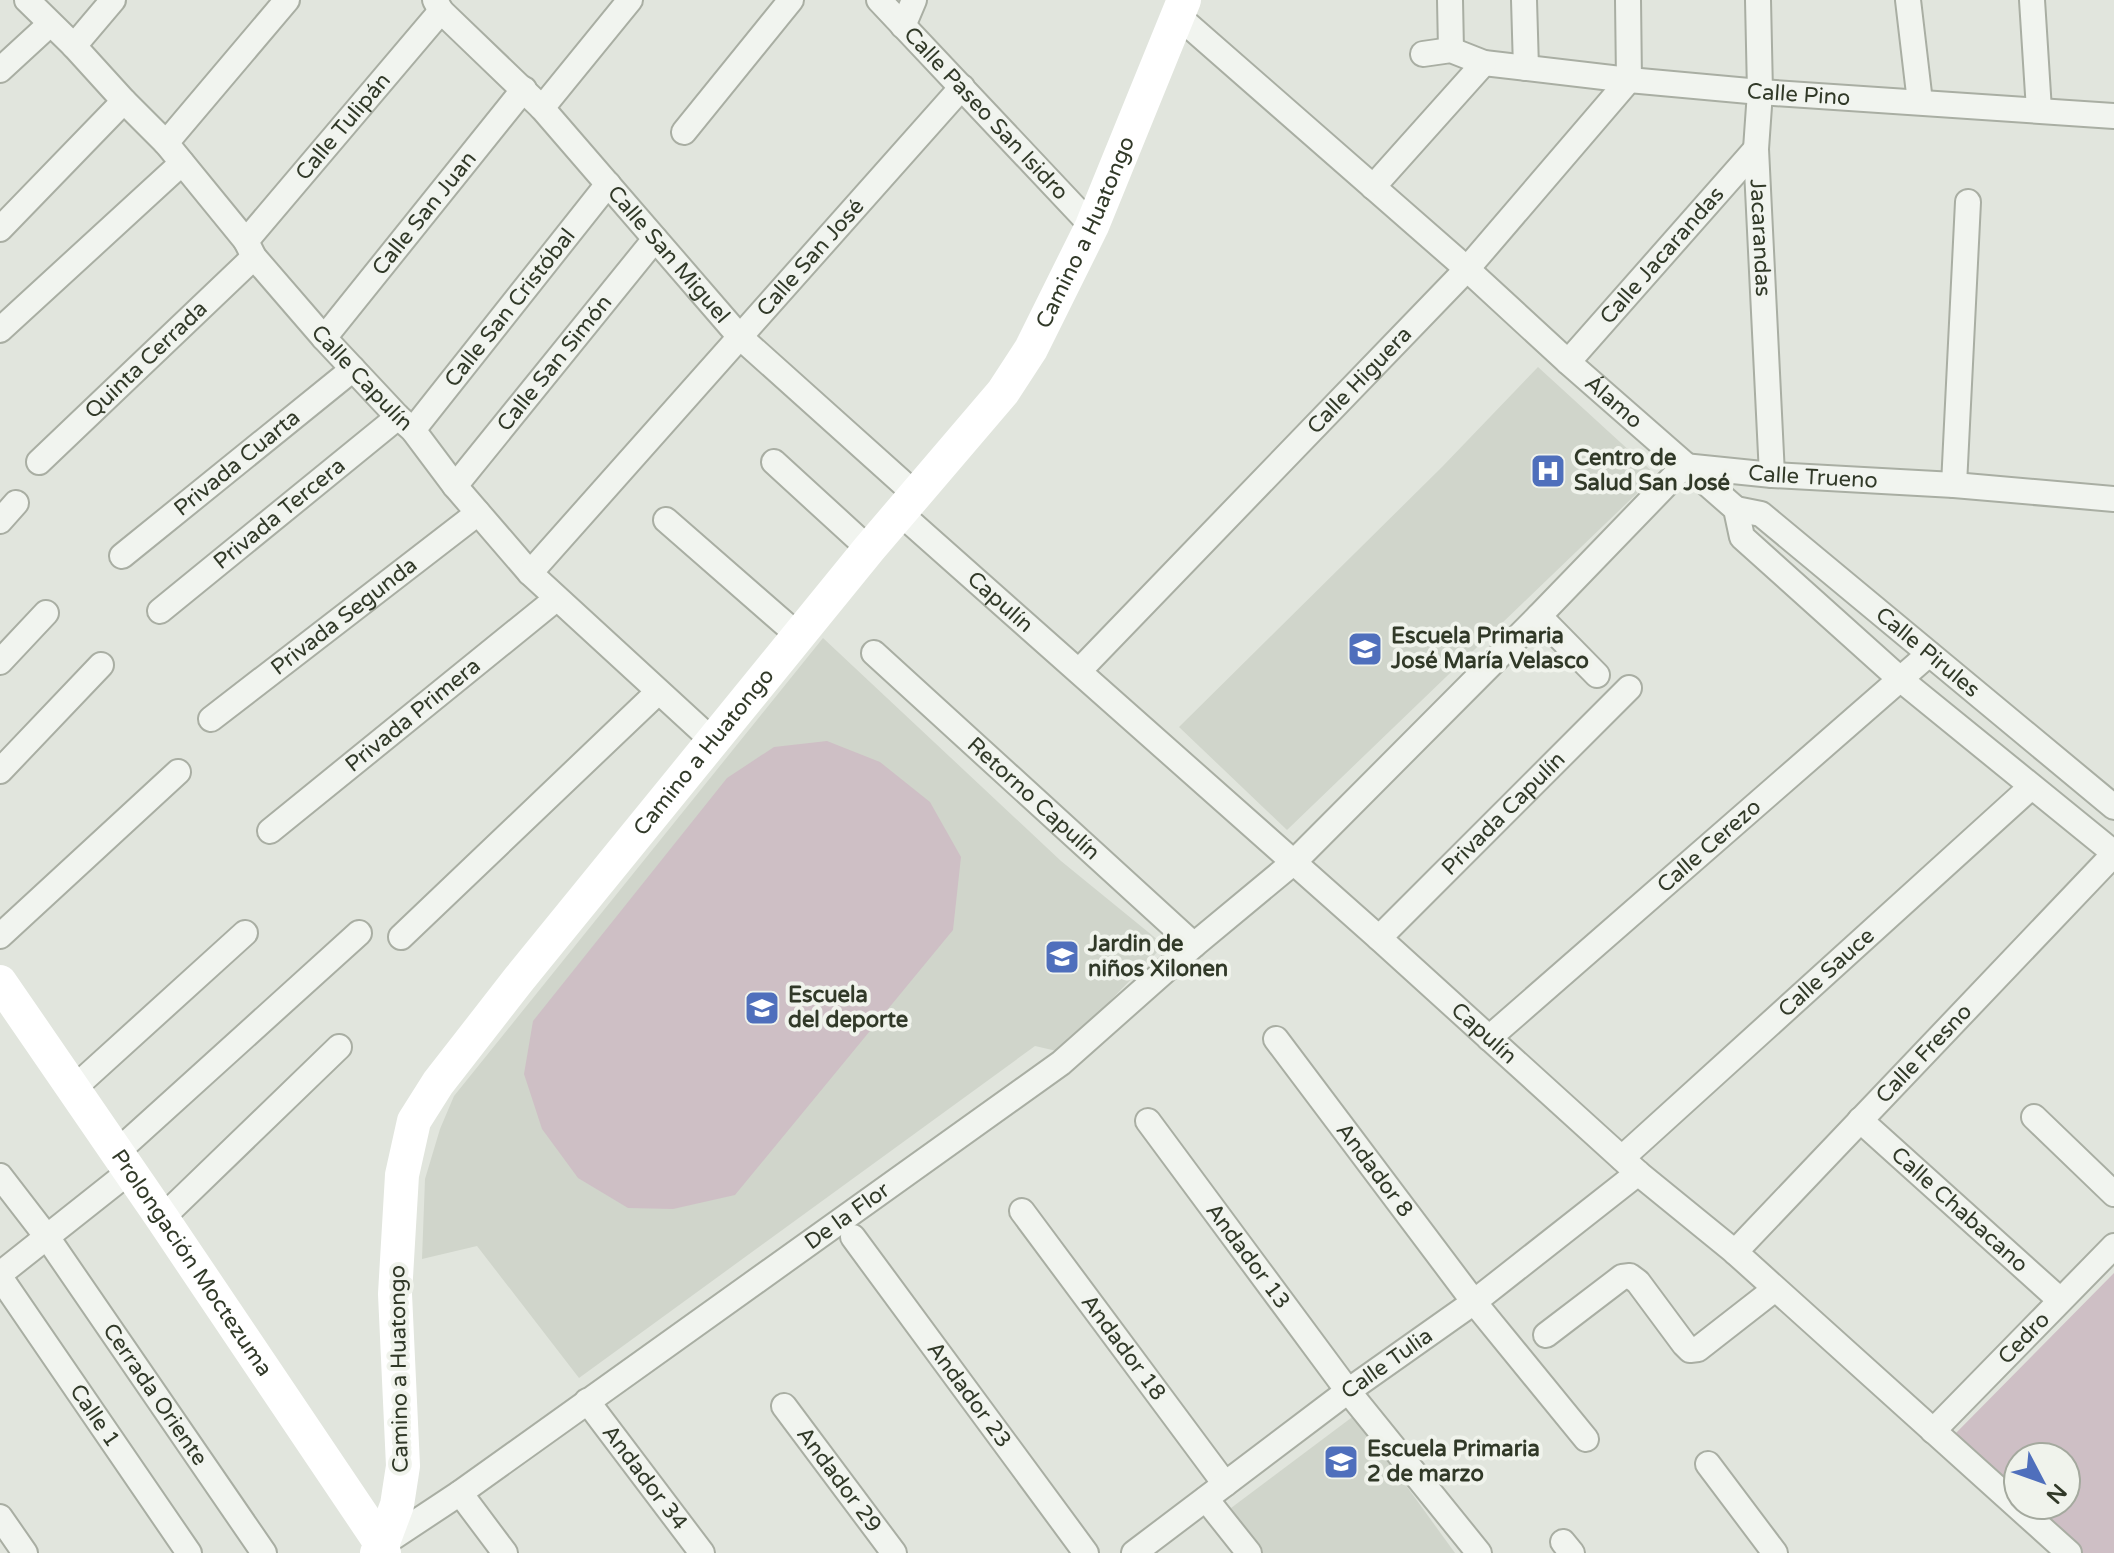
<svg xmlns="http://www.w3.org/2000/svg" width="2114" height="1553" font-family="'Varela Round',sans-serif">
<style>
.built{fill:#d0d5cb}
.green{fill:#cebfc5}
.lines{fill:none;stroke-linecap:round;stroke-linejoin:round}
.street-casing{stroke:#a9aea3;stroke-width:28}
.street{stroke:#f1f4ef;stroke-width:24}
.secondary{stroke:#fff;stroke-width:34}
.labels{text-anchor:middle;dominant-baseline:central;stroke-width:8;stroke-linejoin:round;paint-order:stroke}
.street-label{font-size:22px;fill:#313928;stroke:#f0f3ec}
.poi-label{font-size:22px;font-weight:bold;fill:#313928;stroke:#f0f3ec;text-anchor:start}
</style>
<rect width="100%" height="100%" fill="#e1e5dd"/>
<!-- built -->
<g class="built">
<path d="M1538 367 1656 475 1287 830 1179 727 1442 467Z"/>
<path d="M823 638 1061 861 1164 945 1061 1052 1035 1046 579 1378 477 1246 422 1259 425 1179 440 1129 454 1096Z"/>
<path d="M1355 1415 1455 1553H1263L1231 1508Z"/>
</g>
<!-- green -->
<g class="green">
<path d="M827 741 880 762 930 802 961 857 953 930 735 1195 673 1209 628 1208 578 1178 542 1129 524 1074 533 1021 727 778 774 747Z"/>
<path d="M2114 1273V1553H2076L2025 1505H2066V1457H2018V1498L1953 1436Z"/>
</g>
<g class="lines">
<defs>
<g id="street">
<path id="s1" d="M27 0 74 46 124 101 166 143 246 241 254 257 324 338 398 417 413 430 455 486 530 573 714 742"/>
<path id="s2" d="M435 0 441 11 542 108 740 337 915 494"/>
<path id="s3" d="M879 0 1092 226"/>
<path d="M1450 0 1451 50"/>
<path d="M1524 0 1526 68"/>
<path id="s4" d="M1758 0 1760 92 1756 149 1772 475"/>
<path d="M1908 0 1920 102"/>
<path d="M2032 0 2039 110"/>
<path id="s5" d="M1178 16 1467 269 1568 362 1736 509 1742 537 1900 679 2114 853"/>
<path d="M903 26 914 0"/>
<path d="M74 46 113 0"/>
<path id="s6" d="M1423 54 1451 50 1484 63 1629 80 1760 92 2114 116"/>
<path d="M0 70 50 24"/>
<path d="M542 108 630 0"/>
<path d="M684 132 791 0"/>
<path d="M166 143 287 0"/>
<path d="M1373 187 1484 63"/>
<path d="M0 229 124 101"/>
<path id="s7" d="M246 241 441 11"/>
<path d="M0 330 182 163"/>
<path id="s8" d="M324 338 524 89"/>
<path id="s9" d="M1568 362 1756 149"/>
<path id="s10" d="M413 430 608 184"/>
<path id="s11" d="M39 462 254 257"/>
<path d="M774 462 869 549"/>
<path d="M1954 485 1968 202"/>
<path id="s12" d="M455 486 655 239"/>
<path id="s13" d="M1736 509 1761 514 2114 807"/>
<path id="s14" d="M900 513 1379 938 1638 1173 1735 1252 2069 1553"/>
<path d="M666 520 800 637"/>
<path d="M0 521 16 503"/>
<path id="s15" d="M122 556 353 369"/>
<path id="s16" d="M530 573 962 87"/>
<path id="s17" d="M160 611 398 417"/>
<path d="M1539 616 1597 675"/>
<path id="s18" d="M874 653 1194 945"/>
<path d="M0 662 46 613"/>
<path id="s19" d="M1079 671 1467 269 1629 80 1628 0"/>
<path id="s20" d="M211 719 478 513"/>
<path d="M0 771 101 665"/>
<path id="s21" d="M270 831 556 599"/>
<path d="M0 936 178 772"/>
<path d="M401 937 658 692"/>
<path id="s22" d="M1379 938 1629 688"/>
<path id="s23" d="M1489 1038 1929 654"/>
<path id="s24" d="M1276 1039 1474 1302 1586 1439"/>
<path d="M73 1089 245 933"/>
<path d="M2034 1117 2114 1194"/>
<path id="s25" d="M1860 1120 2060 1300"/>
<path id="s26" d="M1148 1121 1348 1391 1479 1553"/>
<path d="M117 1152 359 933"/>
<path id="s27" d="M1622 1158 2031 787"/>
<path id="s28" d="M0 1176 47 1237 264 1553"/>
<path id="s29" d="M1022 1211 1225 1484"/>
<path d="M162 1218 339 1047"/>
<path id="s30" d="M853 1237 1086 1553"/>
<path id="s31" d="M1735 1252 2114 854"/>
<path d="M0 1274 130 1171"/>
<path id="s32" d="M0 1277 189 1553"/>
<path d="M1546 1335 1622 1277 1630 1276 1638 1282 1684 1344 1690 1350 1698 1349 1775 1289"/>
<path id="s33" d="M587 1401 702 1553"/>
<path id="s34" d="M784 1406 894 1553"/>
<path id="s35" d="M1933 1431 2114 1246"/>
<path d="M1708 1464 1775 1553"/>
<path d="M460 1493 505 1553"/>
<path d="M1206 1499 1249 1553"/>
<path d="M0 1517 25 1553"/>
<path d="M1563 1542 1572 1553"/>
<path id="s36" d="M380 1546 460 1493 1061 1063 1194 945 1294 862 1539 616 1684 466 1772 475 1954 485 2114 499"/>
<path id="s37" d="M1134 1553 1348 1391 1474 1302 1638 1173"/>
</g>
</defs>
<!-- street casing -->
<use href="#street" class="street-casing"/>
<!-- street -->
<use href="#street" class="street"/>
<!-- secondary -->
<g class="secondary">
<path id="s38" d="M0 982 162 1218 382 1545 384 1553"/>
<path id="s39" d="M377 1553 382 1545 397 1505 403 1466 395 1294 402 1175 414 1121 438 1083 519 979 869 549 1003 392 1031 349 1092 226 1184 0"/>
</g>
</g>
<!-- icons -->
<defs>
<symbol id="hospital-square" viewBox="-11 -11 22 22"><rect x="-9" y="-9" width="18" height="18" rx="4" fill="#4f6fbc" stroke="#f0f3ec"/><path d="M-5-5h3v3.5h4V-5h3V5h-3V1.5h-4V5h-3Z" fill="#fff"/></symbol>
<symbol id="school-square" viewBox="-11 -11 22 22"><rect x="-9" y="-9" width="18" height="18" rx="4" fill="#4f6fbc" stroke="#f0f3ec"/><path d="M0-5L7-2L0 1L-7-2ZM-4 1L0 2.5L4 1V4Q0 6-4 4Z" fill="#fff"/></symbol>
</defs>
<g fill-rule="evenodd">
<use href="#hospital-square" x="1528" y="451" width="40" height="40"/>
<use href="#school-square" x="1345" y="629" width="40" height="40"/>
<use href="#school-square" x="1042" y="937" width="40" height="40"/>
<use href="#school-square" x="742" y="988" width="40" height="40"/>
<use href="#school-square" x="1321" y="1442" width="40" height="40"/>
</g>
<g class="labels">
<!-- street labels -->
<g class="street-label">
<text stroke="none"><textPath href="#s6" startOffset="380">Calle Pino</textPath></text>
<text stroke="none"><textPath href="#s3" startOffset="156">Calle Paseo San Isidro</textPath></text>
<text stroke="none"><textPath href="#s7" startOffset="150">Calle Tulipán</textPath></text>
<text stroke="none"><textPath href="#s8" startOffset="160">Calle San Juan</textPath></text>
<text stroke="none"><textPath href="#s39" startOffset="1556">Camino a Huatongo</textPath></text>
<text stroke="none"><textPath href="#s4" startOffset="238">Jacarandas</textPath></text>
<text stroke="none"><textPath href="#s2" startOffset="346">Calle San Miguel</textPath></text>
<text stroke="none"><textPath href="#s9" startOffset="142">Calle Jacarandas</textPath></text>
<text stroke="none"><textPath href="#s16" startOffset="422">Calle San José</textPath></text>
<text stroke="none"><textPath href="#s10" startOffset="156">Calle San Cristóbal</textPath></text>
<text stroke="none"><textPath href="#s11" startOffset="148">Quinta Cerrada</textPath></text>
<text stroke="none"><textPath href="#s12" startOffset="158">Calle San Simón</textPath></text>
<text stroke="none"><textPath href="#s1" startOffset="506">Calle Capulín</textPath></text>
<text stroke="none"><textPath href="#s19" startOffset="404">Calle Higuera</textPath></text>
<text stroke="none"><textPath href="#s5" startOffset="582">Álamo</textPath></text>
<text stroke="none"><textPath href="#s15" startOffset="148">Privada Cuarta</textPath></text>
<text stroke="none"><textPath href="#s36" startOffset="1828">Calle Trueno</textPath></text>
<text stroke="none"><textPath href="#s17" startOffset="154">Privada Tercera</textPath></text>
<text stroke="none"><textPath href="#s14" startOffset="134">Capulín</textPath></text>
<text stroke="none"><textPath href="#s20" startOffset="168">Privada Segunda</textPath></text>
<text stroke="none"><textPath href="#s13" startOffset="242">Calle Pirules</textPath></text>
<text stroke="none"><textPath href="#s21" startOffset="184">Privada Primera</textPath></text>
<text stroke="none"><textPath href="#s39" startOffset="908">Camino a Huatongo</textPath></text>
<text stroke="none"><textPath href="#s18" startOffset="216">Retorno Capulín</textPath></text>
<text stroke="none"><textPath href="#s22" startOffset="176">Privada Capulín</textPath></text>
<text stroke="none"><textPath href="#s23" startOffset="292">Calle Cerezo</textPath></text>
<text stroke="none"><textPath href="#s27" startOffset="276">Calle Sauce</textPath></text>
<text stroke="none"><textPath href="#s14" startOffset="782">Capulín</textPath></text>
<text stroke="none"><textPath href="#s31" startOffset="274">Calle Fresno</textPath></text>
<text stroke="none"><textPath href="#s24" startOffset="164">Andador 8</textPath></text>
<text stroke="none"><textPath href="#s25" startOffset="134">Calle Chabacano</textPath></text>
<text stroke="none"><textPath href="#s36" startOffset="572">De la Flor</textPath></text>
<text stroke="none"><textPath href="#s26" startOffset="168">Andador 13</textPath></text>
<text stroke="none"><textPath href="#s38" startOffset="340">Prolongación Moctezuma</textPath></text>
<text stroke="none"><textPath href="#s35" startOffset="130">Cedro</textPath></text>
<text stroke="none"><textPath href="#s29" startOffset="170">Andador 18</textPath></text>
<text stroke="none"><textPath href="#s37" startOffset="316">Calle Tulia</textPath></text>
<text transform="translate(399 1369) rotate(-91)">Camino a Huatongo</text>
<text stroke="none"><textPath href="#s28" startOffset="268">Cerrada Oriente</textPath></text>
<text stroke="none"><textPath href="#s30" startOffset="196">Andador 23</textPath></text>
<text stroke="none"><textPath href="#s32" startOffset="168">Calle 1</textPath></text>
<text stroke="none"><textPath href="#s33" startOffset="96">Andador 34</textPath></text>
<text stroke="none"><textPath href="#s34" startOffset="92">Andador 29</textPath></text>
</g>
<!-- poi labels -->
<g class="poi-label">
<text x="1574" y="458">Centro de<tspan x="1574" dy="25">Salud San José</tspan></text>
<text x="1391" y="636">Escuela Primaria<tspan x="1391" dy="25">José María Velasco</tspan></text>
<text x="1088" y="944">Jardin de<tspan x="1088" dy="25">niños Xilonen</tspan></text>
<text x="788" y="995">Escuela<tspan x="788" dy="25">del deporte</tspan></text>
<text x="1367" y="1449">Escuela Primaria<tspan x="1367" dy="25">2 de marzo</tspan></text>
</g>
</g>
<!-- north arrow -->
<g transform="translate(2042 1481) rotate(131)"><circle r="38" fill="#f0f3ec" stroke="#a4a99e" stroke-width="2"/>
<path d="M0-6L14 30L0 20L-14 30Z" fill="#4f6fbc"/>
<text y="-12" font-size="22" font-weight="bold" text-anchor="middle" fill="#313928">N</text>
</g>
</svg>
